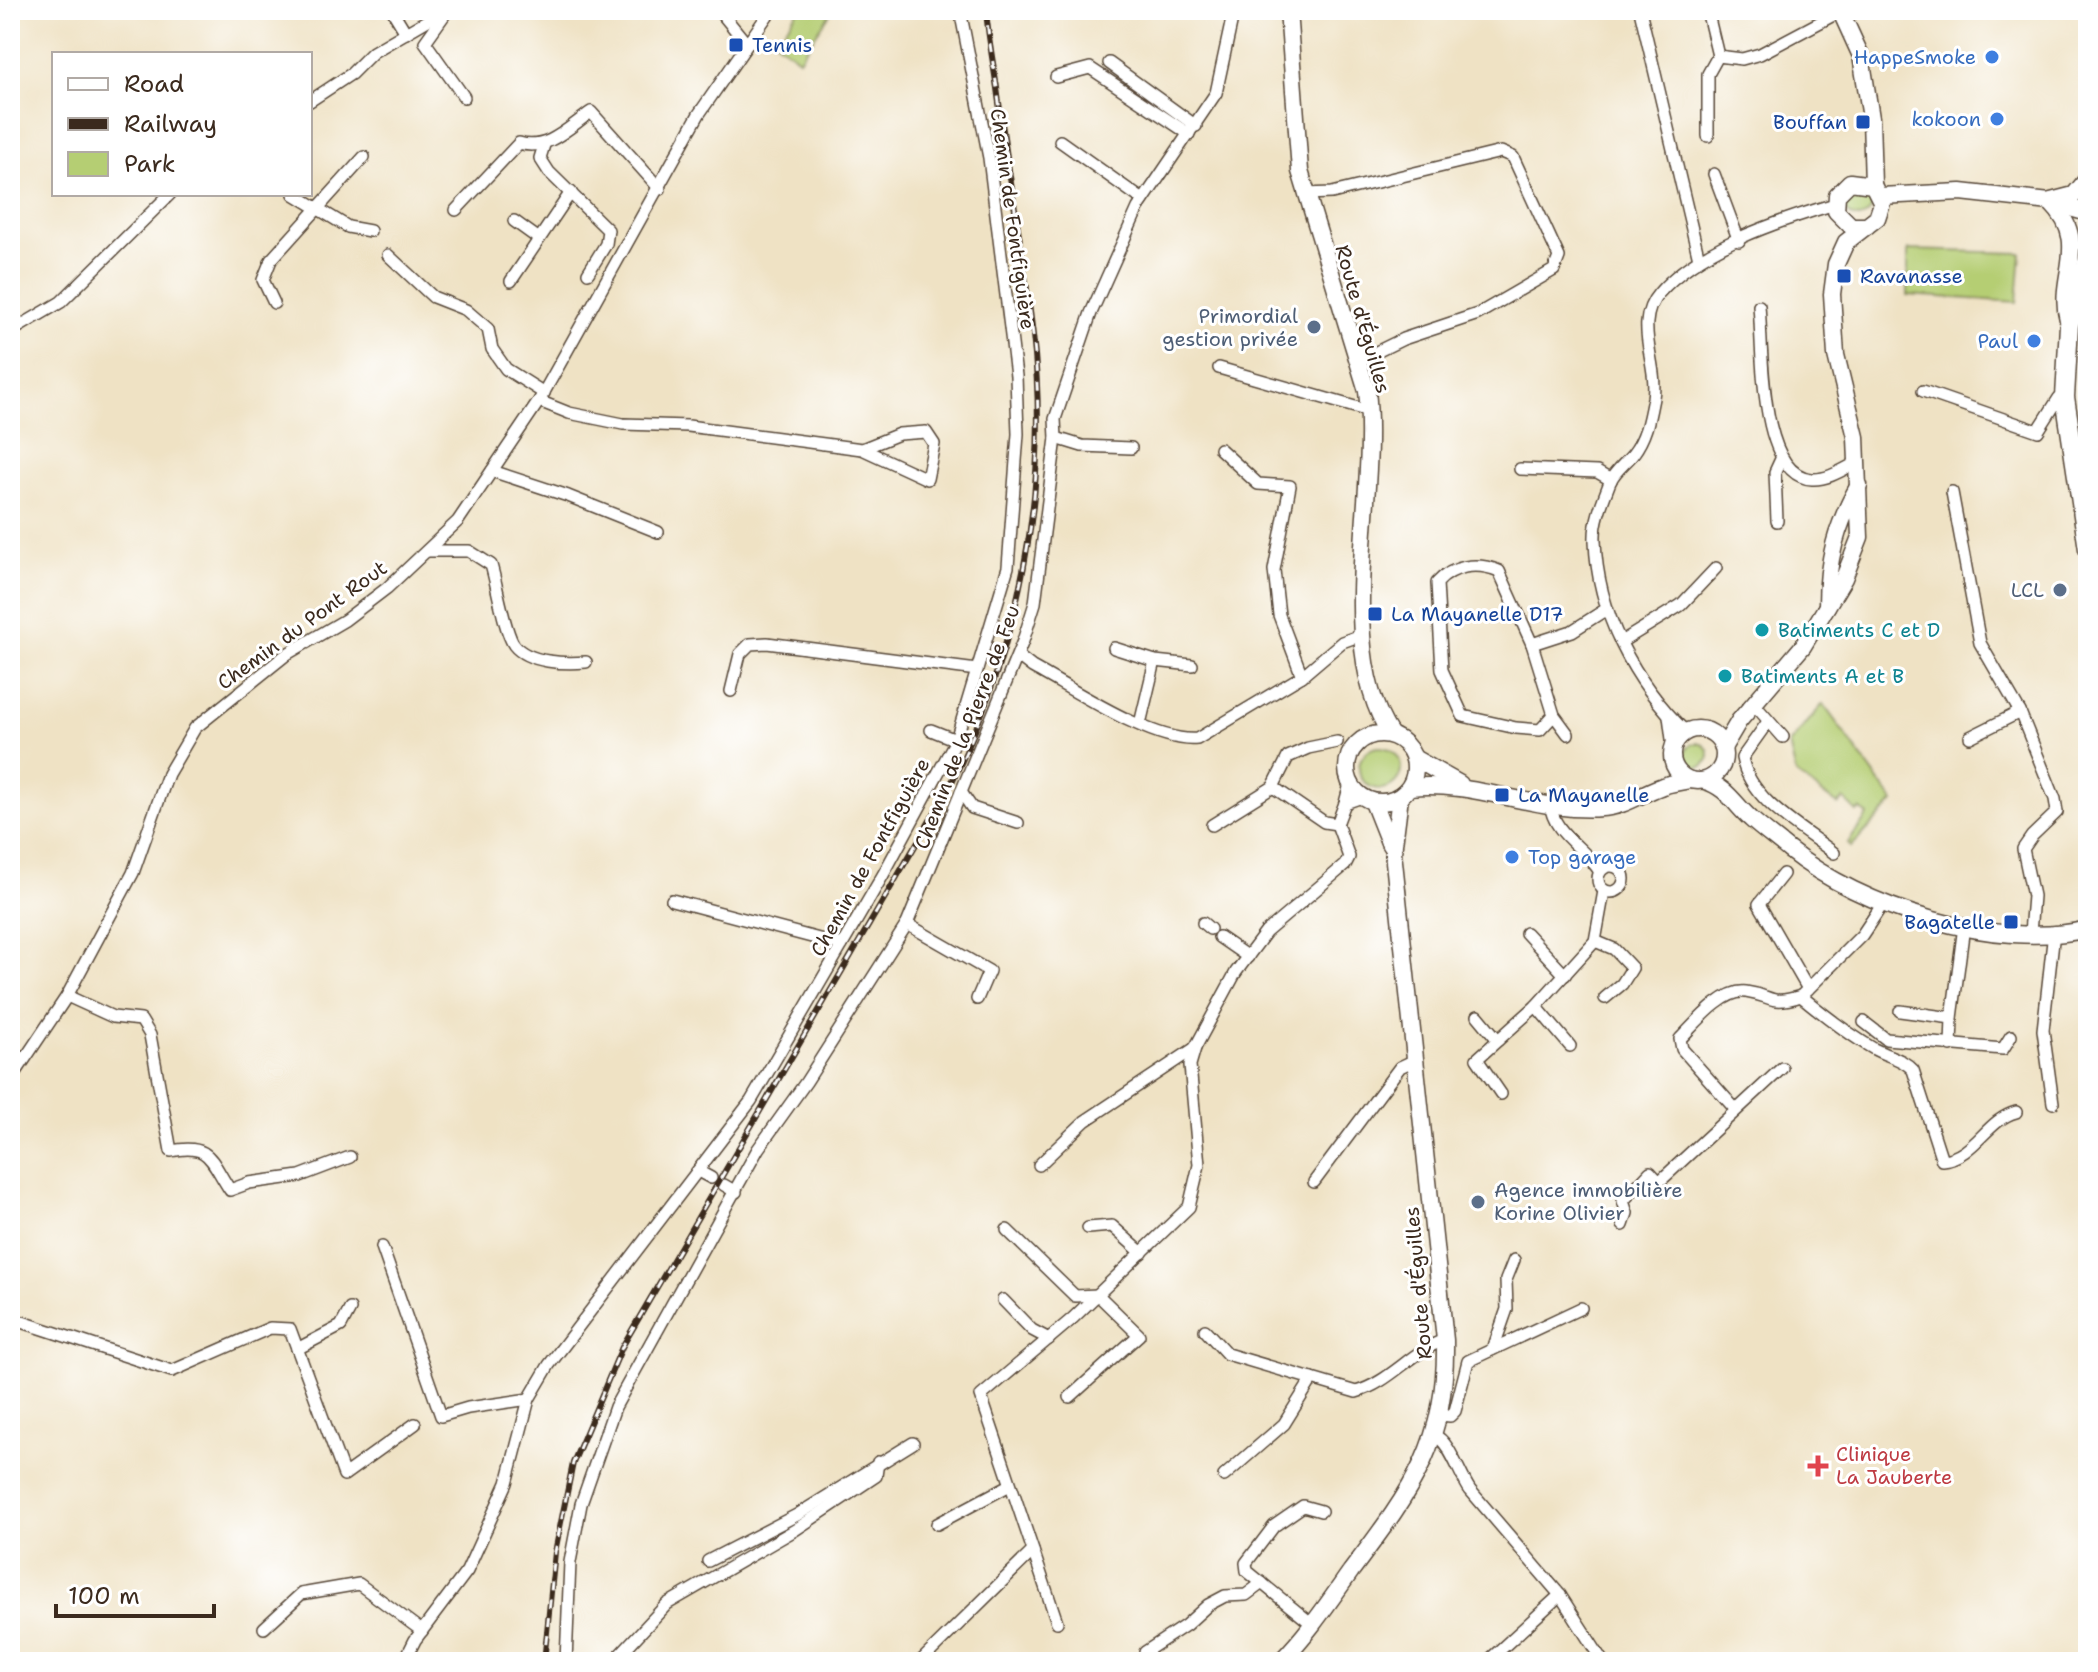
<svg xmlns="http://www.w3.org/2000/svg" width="2098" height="1672" font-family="'Shantell Sans',sans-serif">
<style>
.green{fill:#b5ce73;stroke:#787c48;stroke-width:2}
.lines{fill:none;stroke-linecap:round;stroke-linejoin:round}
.street-casing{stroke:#564637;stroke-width:14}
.secondary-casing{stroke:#564637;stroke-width:19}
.primary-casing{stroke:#564637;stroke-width:21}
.street{stroke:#fff;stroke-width:11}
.secondary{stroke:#fff;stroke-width:16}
.primary{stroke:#fff;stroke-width:18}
.rail-casing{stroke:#3b2a1e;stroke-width:6}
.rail{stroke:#fff;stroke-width:3;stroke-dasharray:9;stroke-linecap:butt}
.transit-dot{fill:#1a4fb4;stroke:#fff;stroke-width:3}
.shop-dot{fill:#3f7fe0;stroke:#fff;stroke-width:3}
.service-dot{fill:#5c6f8a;stroke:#fff;stroke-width:3}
.culture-dot{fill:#0f9aa8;stroke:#fff;stroke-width:3}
.health-dot{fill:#e0444e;stroke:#fff;stroke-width:3}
.labels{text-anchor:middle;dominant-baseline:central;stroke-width:6;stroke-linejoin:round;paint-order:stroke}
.transit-label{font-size:20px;fill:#164399;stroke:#fff;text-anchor:start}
.shop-label{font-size:20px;fill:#366cbe;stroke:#fff;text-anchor:end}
.street-label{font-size:20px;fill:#3b2a1e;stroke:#fff}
.service-label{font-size:20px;fill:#4e5e75;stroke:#fff;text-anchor:end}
.culture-label{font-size:20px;fill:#0d838f;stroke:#fff;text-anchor:start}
.health-label{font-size:20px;fill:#be3a42;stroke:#fff;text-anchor:start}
</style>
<rect width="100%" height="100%" fill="#fff"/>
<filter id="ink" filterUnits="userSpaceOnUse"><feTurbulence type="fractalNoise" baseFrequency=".0125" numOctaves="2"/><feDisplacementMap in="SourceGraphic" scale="16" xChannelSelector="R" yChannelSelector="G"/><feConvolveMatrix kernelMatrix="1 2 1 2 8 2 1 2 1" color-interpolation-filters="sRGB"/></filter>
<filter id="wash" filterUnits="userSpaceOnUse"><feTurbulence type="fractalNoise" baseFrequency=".006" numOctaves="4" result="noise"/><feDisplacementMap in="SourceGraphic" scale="32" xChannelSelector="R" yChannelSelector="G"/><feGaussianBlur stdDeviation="1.8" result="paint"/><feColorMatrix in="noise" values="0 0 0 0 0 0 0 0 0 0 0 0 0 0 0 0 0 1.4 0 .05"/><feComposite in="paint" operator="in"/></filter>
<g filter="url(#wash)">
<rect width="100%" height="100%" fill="#efe2c4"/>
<!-- green -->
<g class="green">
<path d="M799 10 832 11 799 59 776 42Z"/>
<circle cx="1858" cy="204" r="14"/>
<path d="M1908 250 2021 253 2017 302 1908 295Z"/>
<path d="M1823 704 1894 802 1851 847 1848 843 1868 815 1860 809 1857 812 1844 799 1838 805 1796 774 1789 744Z"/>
<circle cx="1697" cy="755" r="12"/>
<circle cx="1380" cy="768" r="21"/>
</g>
</g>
<g filter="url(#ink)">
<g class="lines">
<defs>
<g id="street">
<path d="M392 10 406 33"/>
<path d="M719 10 746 43"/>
<path d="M1640 10 1699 259"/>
<path d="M1707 10 1718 56"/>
<path d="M445 14 425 42 464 97"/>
<path d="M1109 63 1196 126"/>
<path d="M1056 77 1090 68 1189 134"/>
<path d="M310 101 351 74 373 52 445 10"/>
<path d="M1708 136V74L1718 56 1742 59 1760 54 1841 11"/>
<path d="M1060 141 1143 200"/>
<path d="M544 145 540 158 549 172 608 230 606 244 588 273"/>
<path d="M1714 174 1739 241"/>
<path d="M294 194 348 227 370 231"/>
<path d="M1305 194 1332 193 1501 152 1513 157 1559 257 1554 270 1478 314 1403 339 1358 361"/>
<path d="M456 210 519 143C547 152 569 127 591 112L660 189"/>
<path d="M514 221 539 239"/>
<path d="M388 255 433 297 466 310 488 329 492 349 506 369 544 393"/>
<path d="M511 281 571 192"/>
<path d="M274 303 263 280 271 260 364 157"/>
<path d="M1759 306C1763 346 1758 476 1812 479 1828 480 1844 469 1858 462"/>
<path d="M10 332 61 302 170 194"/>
<path d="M1219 368 1369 411"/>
<path d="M1923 391 2038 431 2059 398 2065 397"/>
<path d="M539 401 569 413 623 424 688 426 862 449 899 434 926 432 934 444 927 479 862 449"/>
<path d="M1056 438 1082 446 1131 448"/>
<path d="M1220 449 1258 484 1290 486 1274 570 1279 615 1302 676"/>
<path d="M1520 469 1597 472 1611 480"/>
<path d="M492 471 568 496 658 532"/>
<path d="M1952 492 1980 643 2020 712 2055 799 2057 812 2032 836 2023 849 2033 896 2030 933"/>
<path d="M1777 521 1775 472 1781 459"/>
<path d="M428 551H469L491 565C497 584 504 631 514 645 528 663 566 664 586 662"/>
<path d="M1621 642 1681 605 1716 568"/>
<path d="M1532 644 1572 631 1605 610"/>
<path d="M1114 648 1155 661 1192 665"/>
<path d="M1018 656 1032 667C1073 689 1153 743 1197 739L1302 676 1342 642 1364 634"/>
<path d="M731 691 740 654 750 644 767 643 977 670"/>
<path d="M1754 704 1783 737"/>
<path d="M1554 715 1540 730 1516 728 1463 716 1442 670 1437 583C1453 565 1477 562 1499 571L1532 644 1554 715 1568 734"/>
<path d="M1669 716 1673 747"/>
<path d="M1767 723 1742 758C1750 801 1802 828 1834 853"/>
<path d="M1140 724 1155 661"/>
<path d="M931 730 956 740"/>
<path d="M1686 732C1634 683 1597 612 1595 540 1594 521 1603 500 1610 482 1614 471 1626 463 1633 454 1646 437 1649 419 1653 398 1659 362 1632 324 1659 293 1699 247 1778 221 1835 204"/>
<path d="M1970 737 2020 712"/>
<path d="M1350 784 1345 803 1362 797"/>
<path d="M1273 787 1324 822 1337 824"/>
<path d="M961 792 972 808 1018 823"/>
<path d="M1550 803C1553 835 1585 847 1600 872"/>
<path d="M1212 825 1273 787 1288 757 1308 748 1337 742"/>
<circle cx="1611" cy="879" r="13"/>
<path d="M1783 874 1759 904 1808 989"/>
<path d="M672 900 842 945"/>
<path d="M1882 905 1862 935 1801 996C1824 1015 1848 1034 1874 1049 1889 1057 1902 1058 1913 1070L1942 1160C1975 1157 1986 1120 2016 1112"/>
<path d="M1203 923 1210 929"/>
<path d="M907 924 989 971 977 999"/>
<path d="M1526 933 1565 975"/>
<path d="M1219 937 1248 957"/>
<path d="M1595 941 1614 949 1632 968 1622 984 1605 998"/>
<path d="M67 996 113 1017 141 1020 150 1035 171 1151C211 1143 210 1160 230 1190L249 1183 300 1176 350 1157"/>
<path d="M1536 1006 1570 1046"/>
<path d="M1900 1011 1952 1018 1964 926"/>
<path d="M1478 1016 1498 1040"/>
<path d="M1864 1022 1886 1039 2003 1049 2011 1036"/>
<path d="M1951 1046 1952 1018"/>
<path d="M10 1081 67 996 133 873 168 774 195 728 287 654 345 620 387 588 458 521 539 401 699 114 771 10"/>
<path d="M1501 1094 1477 1059 1536 1006 1595 941 1604 891"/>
<path d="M2053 1103 2043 1030 2054 932"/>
<path d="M1736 1110 1682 1049 1680 1039C1695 1024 1723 989 1746 992 1774 996 1769 1006 1801 996"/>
<path d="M1039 1165 1085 1121 1195 1048"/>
<path d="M698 1171 711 1178"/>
<path d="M1314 1182 1400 1067 1415 1060"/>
<path d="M724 1185 736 1192"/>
<path d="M1623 1225 1627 1213 1623 1201 1650 1172 1659 1182 1782 1068"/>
<path d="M1088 1228 1112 1226 1142 1253"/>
<path d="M1007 1230 1075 1296 1098 1295 1139 1335 1070 1397"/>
<path d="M382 1247 441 1416 468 1408 529 1399"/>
<path d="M1003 1300 1032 1330 1049 1339"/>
<path d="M10 1318 172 1371 270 1328 290 1329 344 1475 415 1424"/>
<path d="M1205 1330 1227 1354 1356 1392C1391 1382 1411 1351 1445 1340"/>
<path d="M297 1349 341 1326 350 1309"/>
<path d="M1493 1349 1507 1309 1506 1280 1514 1260"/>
<path d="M1440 1415 1450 1416 1455 1411 1468 1361 1581 1308"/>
<path d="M1435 1436C1449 1440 1460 1476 1470 1490L1560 1595 1603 1662"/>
<path d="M1224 1476 1284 1424 1312 1379"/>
<path d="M937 1524 1010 1485"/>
<path d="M708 1561 797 1515 913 1443"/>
<path d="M1057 1622 981 1396 1072 1319 1189 1207 1199 1165 1190 1065 1195 1048 1236 972 1266 932 1345 865 1349 857 1337 824 1345 803"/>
<path d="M1312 1624 1247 1571 1246 1563 1274 1526 1303 1506 1321 1511"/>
<path d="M264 1628 301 1594 359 1584 422 1631"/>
<path d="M1145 1652 1186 1625 1208 1605 1225 1596 1246 1595 1262 1583"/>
<path d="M404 1662 415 1640 467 1571 507 1483 529 1399 549 1365 751 1101 883 875 956 740 1008 567 1018 434 1016 376 989 158 960 10"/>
<path d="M566 1662 570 1562 581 1504 615 1407 758 1149 806 1082 907 924 1023 641 1035 603 1056 438 1055 419 1091 313 1138 208 1216 93 1234 10"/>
<path d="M613 1662 667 1604 795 1530 876 1476 878 1462"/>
<path d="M920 1662 1033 1551"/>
<path d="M1487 1662 1560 1595"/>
</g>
<g id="secondary">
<path d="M1288 10 1300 171 1367 391C1379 493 1333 649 1391 735"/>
<path d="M1840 10 1861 56 1871 118 1873 185"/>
<path d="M1880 196 1961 192 2050 202 2088 213"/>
<path d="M2051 201 2074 195 2088 178"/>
<path d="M2051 203C2092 244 2056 276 2068 320"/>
<path d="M1827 606C1827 560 1836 526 1859 485"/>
<circle cx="1698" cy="755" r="26"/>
<circle cx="1381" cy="768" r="34"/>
<path d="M1723 748 1739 721 1803 646 1844 578 1860 537 1856 437 1836 355 1832 294 1836 264 1846 242 1877 218 1882 203 1873 185 1850 182 1837 195 1836 211 1851 226H1867"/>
<path d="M1414 758 1460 784"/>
<path d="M1705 781C1727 787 1735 805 1751 819 1763 830 1776 839 1789 850 1861 908 1996 951 2088 929"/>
<path d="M1410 787C1475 780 1537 813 1602 808 1624 807 1640 794 1660 787 1669 783 1681 782 1690 780"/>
<path d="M1373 802 1390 845"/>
<path d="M1280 1662C1307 1635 1329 1602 1351 1571 1411 1491 1447 1445 1445 1340L1393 852 1400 797"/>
</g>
<path id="primary" d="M2088 259 2069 325 2065 397 2088 549"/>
</defs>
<!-- street casing -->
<use href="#street" class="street-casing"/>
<!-- secondary casing -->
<use href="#secondary" class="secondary-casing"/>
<!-- primary casing -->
<use href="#primary" class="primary-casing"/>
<!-- street -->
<use href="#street" class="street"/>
<!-- secondary -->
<use href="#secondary" class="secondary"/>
<!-- primary -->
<use href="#primary" class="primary"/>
<defs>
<path id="rail" d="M544 1662 555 1552 573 1463 622 1347 949 788C1018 649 1051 491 1033 335 1023 252 1008 171 997 88 993 62 988 36 986 10"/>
</defs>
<!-- rail casing -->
<use href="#rail" class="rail-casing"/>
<!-- rail -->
<use href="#rail" class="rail"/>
</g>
</g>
<!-- markers -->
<g class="transit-dot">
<rect x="728" y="37" width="16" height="16" rx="4"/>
<rect x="1855" y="114" width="16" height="16" rx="4"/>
<rect x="1836" y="268" width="16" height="16" rx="4"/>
<rect x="1367" y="606" width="16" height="16" rx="4"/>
<rect x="1494" y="787" width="16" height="16" rx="4"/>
<rect x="2003" y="914" width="16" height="16" rx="4"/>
</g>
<g class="shop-dot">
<circle cx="1992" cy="57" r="8"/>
<circle cx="1997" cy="119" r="8"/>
<circle cx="2034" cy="341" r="8"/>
<circle cx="1512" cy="857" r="8"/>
</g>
<g class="service-dot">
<circle cx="1314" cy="327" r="8"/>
<circle cx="2060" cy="590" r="8"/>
<circle cx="1478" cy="1202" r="8"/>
</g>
<g class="culture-dot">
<circle cx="1762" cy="630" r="8"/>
<circle cx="1725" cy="676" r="8"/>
</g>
<path class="health-dot" d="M1814 1454h8v8h8v8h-8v8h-8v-8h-8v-8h8z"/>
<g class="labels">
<!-- transit labels -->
<g class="transit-label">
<text x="752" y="45">Tennis</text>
<text x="1847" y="122" text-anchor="end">Bouffan</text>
<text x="1860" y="276">Ravanasse</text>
<text x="1391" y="614">La Mayanelle D17</text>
<text x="1518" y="795">La Mayanelle</text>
<text x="1995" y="922" text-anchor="end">Bagatelle</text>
</g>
<!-- shop labels -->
<g class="shop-label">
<text x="1976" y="57">HappeSmoke</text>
<text x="1981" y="119">kokoon</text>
<text x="2018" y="341">Paul</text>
<text x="1528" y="857" text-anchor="start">Top garage</text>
</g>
<!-- street labels -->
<g class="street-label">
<text transform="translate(1013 219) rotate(82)">Chemin de Fontfiguière</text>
<text transform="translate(1363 319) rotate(74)">Route d'Éguilles</text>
<text transform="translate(302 625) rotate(-36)">Chemin du Pont Rout</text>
<text transform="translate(967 727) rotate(-69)">Chemin de la Pierre de Feu</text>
<text transform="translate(870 857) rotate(-61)">Chemin de Fontfiguière</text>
<text transform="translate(1418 1283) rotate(-95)">Route d'Éguilles</text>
</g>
<!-- service labels -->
<g class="service-label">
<text x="1298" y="316">Primordial<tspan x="1298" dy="23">gestion privée</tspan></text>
<text x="2044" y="590">LCL</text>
<text x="1494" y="1190" text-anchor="start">Agence immobilière<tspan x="1494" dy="23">Korine Olivier</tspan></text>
</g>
<!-- culture labels -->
<g class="culture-label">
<text x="1778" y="630">Batiments C et D</text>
<text x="1741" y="676">Batiments A et B</text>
</g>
<!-- health labels -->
<g class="health-label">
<text x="1836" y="1454">Clinique<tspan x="1836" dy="23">La Jauberte</tspan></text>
</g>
</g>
<!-- margin -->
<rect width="2098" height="1672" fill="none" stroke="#fff" stroke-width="40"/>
<!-- legend -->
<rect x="52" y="52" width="260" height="144" fill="#ffffff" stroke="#b1aaa5" stroke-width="2"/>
<rect x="68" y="78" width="40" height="12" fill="#ffffff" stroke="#b1aaa5" stroke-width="2"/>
<text x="124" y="92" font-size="24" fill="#3b2a1e">Road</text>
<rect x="68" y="118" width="40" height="12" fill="#3b2a1e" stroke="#b1aaa5" stroke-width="2"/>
<text x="124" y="132" font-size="24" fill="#3b2a1e">Railway</text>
<rect x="68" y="152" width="40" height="24" fill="#b5ce73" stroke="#b1aaa5" stroke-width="2"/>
<text x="124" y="172" font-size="24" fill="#3b2a1e">Park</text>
<!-- scale -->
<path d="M56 1604v12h158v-12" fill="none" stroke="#3b2a1e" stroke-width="4"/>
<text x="68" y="1604" font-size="24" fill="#3b2a1e" stroke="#ffffff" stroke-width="6" paint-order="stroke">100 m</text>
</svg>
